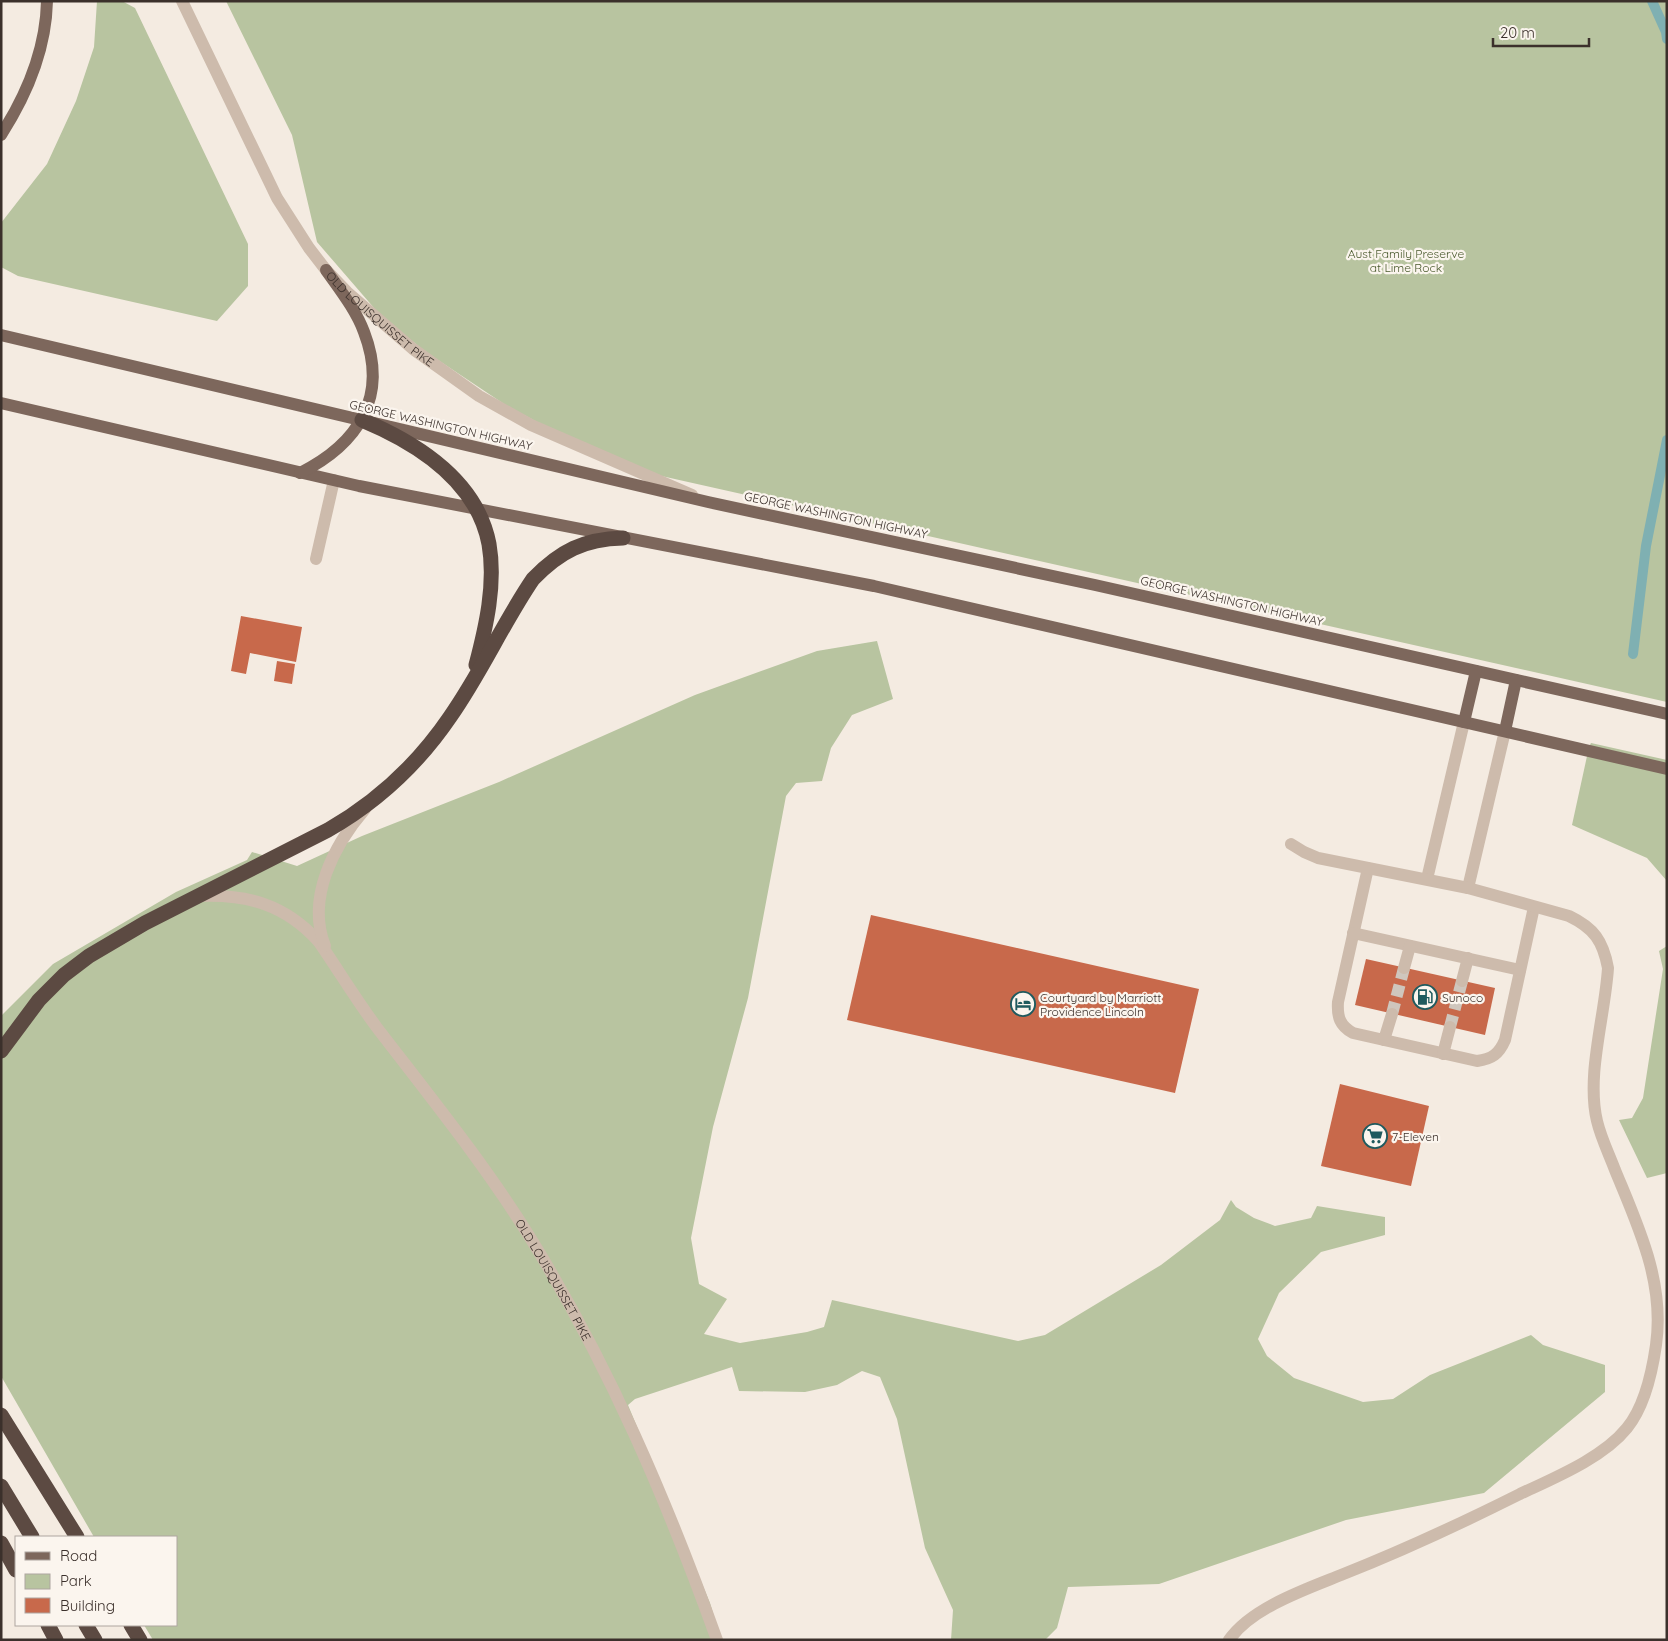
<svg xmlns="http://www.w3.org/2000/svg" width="1668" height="1641" font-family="Quicksand,sans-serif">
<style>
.green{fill:#b8c4a0}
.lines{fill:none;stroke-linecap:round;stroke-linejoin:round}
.stream{stroke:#7fb0b2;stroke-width:10}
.building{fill:#c8694b}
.minor-tunnel{stroke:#cfc6bd;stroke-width:12;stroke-dasharray:12 6;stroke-linecap:butt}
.minor{stroke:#cdbbac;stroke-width:12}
.major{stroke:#7d675c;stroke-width:12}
.highway{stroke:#5c4a42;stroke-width:15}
.labels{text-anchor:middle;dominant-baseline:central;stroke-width:4.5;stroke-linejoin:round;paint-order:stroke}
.park-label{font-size:12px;fill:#4a5a2e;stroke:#fbf5ee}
.street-label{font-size:12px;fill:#3b302b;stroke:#fbf5ee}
.poi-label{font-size:12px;fill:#3b302b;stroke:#fbf5ee;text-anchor:start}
</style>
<rect width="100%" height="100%" fill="#f4ebe1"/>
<!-- green -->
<g class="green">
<path d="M97 1H122L135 8 248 244V286L217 321 18 276 1 267V223L47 164 76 101 94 47Z"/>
<path d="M226 1H1667V702L648 473 605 458 507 406 426 352 381 316 317 242 292 135Z"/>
<path d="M877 641 893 699 852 715 831 748 822 781 796 783 786 796 748 998 713 1127 691 1238 699 1284 727 1299 704 1334 740 1343 807 1332 824 1327 832 1300 1018 1341 1045 1335 1161 1265 1220 1220 1231 1200 1236 1207 1254 1218 1275 1226 1311 1218 1317 1206 1385 1217V1235L1321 1252 1279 1293 1258 1339 1267 1356 1294 1378 1363 1402 1393 1399 1430 1375 1531 1335 1543 1345 1605 1365V1392L1484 1493 1346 1520 1159 1584 1068 1587 1057 1628 1045 1640H951L953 1610 925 1548 897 1419 880 1377 862 1371 837 1385 805 1392 739 1391 732 1367 635 1399 628 1405 710 1603 721 1640H153L144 1625H176V1537H94L1 1376V1016L53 964 176 892 247 860 252 852 297 866 362 836 499 782 695 695 817 651Z"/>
<path d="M1591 743 1667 760V881L1647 858 1572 825 1589 747Z"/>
<path d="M1667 946V1173L1647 1178 1619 1120 1632 1118 1643 1098 1663 969 1659 951Z"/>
</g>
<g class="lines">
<!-- stream -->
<g class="stream">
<path d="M1652 1 1666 32 1667 39"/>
<path d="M1633 654 1646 546 1667 440"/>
</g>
</g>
<!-- building -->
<g class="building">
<path d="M241 616 302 627 296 662 250 653 246 674 231 671Z"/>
<path d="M277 661 295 664 292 684 274 681Z"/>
<path d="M871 915 1199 989 1175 1093 847 1020Z"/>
<path d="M1366 959 1495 988 1485 1035 1355 1005Z"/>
<path d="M1340 1084 1429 1106 1411 1186 1321 1166Z"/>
</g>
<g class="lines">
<!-- minor-tunnel -->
<g class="minor-tunnel">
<path d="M1392 1014 1404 968"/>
<path d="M1450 1027 1462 981"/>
</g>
<!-- minor -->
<g class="minor">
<path id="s1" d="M182 1 277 198 309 248 326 270 347 292 413 349 479 396 531 425 692 495"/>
<path d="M316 559 334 480"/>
<path d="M1368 868 1338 1002C1337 1017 1340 1026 1353 1033L1477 1061C1492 1059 1499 1054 1505 1040L1534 907"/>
<path d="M1427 879 1464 722"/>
<path d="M1468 888 1505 731"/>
<path id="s2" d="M199 896C248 894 286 905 319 942 339 971 357 1001 378 1029 431 1098 486 1166 531 1239 609 1365 667 1501 717 1640"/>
<path d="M1353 933 1520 970"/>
<path d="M325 946C306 898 334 845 365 809"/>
<path d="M1404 968 1410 946"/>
<path d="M1462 981 1468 958"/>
<path d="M1384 1040 1392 1014"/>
<path d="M1443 1054 1450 1027"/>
<path d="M1229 1640C1251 1608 1306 1589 1341 1575 1402 1551 1462 1523 1520 1494 1554 1478 1603 1458 1627 1428 1645 1406 1652 1373 1656 1345 1665 1282 1638 1226 1615 1170 1609 1154 1601 1138 1597 1121 1586 1075 1605 1016 1608 968 1603 941 1594 928 1569 916L1468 888 1318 858 1304 852 1291 844"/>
</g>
<!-- major -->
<g class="major">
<path d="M1 135C26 96 46 49 47 1"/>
<path d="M1 335 708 502 1095 585 1667 714"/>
<path d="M1 403 359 486 874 586 1667 769"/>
<path d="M300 473C358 444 389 397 364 332 356 310 340 290 326 270"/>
<path d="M1464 722 1476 671"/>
<path d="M1505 731 1516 680"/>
</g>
<!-- highway -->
<g class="highway">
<path d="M362 420C417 443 477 481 489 544 496 584 486 627 476 665"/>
<path d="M1 1051 39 1000 64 975 89 956 145 923 328 830C377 802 418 764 450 717 481 673 503 623 533 579 560 551 584 539 623 538"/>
<path d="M1 1415 77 1537"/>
<path d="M1 1486 32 1537"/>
<path d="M1 1543 16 1570"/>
<path d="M48 1625 56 1640"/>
<path d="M86 1625 95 1640"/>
<path d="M131 1625 140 1640"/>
</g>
</g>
<!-- icons -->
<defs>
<symbol id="fuel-ring" viewBox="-11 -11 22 22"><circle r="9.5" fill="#fbf5ee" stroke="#1f5a5e" stroke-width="1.5"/><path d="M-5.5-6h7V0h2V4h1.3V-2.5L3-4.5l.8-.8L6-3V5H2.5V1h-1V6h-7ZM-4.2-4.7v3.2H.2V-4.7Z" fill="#1f5a5e"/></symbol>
<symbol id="hotel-ring" viewBox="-11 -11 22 22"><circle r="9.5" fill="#fbf5ee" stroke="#1f5a5e" stroke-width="1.5"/><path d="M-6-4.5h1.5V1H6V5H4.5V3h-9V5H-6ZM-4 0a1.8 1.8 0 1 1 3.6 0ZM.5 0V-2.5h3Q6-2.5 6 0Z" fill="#1f5a5e"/></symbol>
<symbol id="supermarket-ring" viewBox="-11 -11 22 22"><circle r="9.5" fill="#fbf5ee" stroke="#1f5a5e" stroke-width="1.5"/><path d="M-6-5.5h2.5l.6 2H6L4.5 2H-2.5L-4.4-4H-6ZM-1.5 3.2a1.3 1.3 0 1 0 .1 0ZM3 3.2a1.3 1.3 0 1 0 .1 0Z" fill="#1f5a5e"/></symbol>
</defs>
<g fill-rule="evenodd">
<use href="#fuel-ring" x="1411" y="983" width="28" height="28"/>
<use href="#hotel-ring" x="1009" y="990" width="28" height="28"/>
<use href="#supermarket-ring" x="1361" y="1122" width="28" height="28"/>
</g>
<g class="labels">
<!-- park labels -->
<g class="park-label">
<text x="1406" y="253">Aust Family Preserve<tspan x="1406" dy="14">at Lime Rock</tspan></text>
</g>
<!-- street labels -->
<g class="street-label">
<text stroke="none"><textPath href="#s1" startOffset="379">OLD LOUISQUISSET PIKE</textPath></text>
<text transform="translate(441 425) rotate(13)">GEORGE WASHINGTON HIGHWAY</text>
<text transform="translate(836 515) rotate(12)">GEORGE WASHINGTON HIGHWAY</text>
<text transform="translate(1232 601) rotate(13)">GEORGE WASHINGTON HIGHWAY</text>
<text stroke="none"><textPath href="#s2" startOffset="545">OLD LOUISQUISSET PIKE</textPath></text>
</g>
<!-- poi labels -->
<g class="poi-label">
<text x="1040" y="997">Courtyard by Marriott<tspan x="1040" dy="14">Providence Lincoln</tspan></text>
<text x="1442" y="997">Sunoco</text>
<text x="1392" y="1136">7-Eleven</text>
</g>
</g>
<!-- border -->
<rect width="1668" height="1641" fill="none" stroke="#3b302b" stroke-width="5"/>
<!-- legend -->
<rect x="15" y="1536" width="162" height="90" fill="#fbf5ee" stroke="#aea6a0"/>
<rect x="25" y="1552" width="25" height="8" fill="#7d675c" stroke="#aea6a0"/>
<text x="60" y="1561" font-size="15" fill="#3b302b">Road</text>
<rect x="25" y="1574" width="25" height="15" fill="#b8c4a0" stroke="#aea6a0"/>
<text x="60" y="1586" font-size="15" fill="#3b302b">Park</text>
<rect x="25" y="1598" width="25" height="15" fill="#c8694b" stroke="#aea6a0"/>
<text x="60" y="1611" font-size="15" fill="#3b302b">Building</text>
<!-- scale -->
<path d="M1493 38v8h96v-8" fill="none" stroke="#3b302b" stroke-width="2.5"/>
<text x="1500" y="38" font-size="15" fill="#3b302b" stroke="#fbf5ee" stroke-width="4" paint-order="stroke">20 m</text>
</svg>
